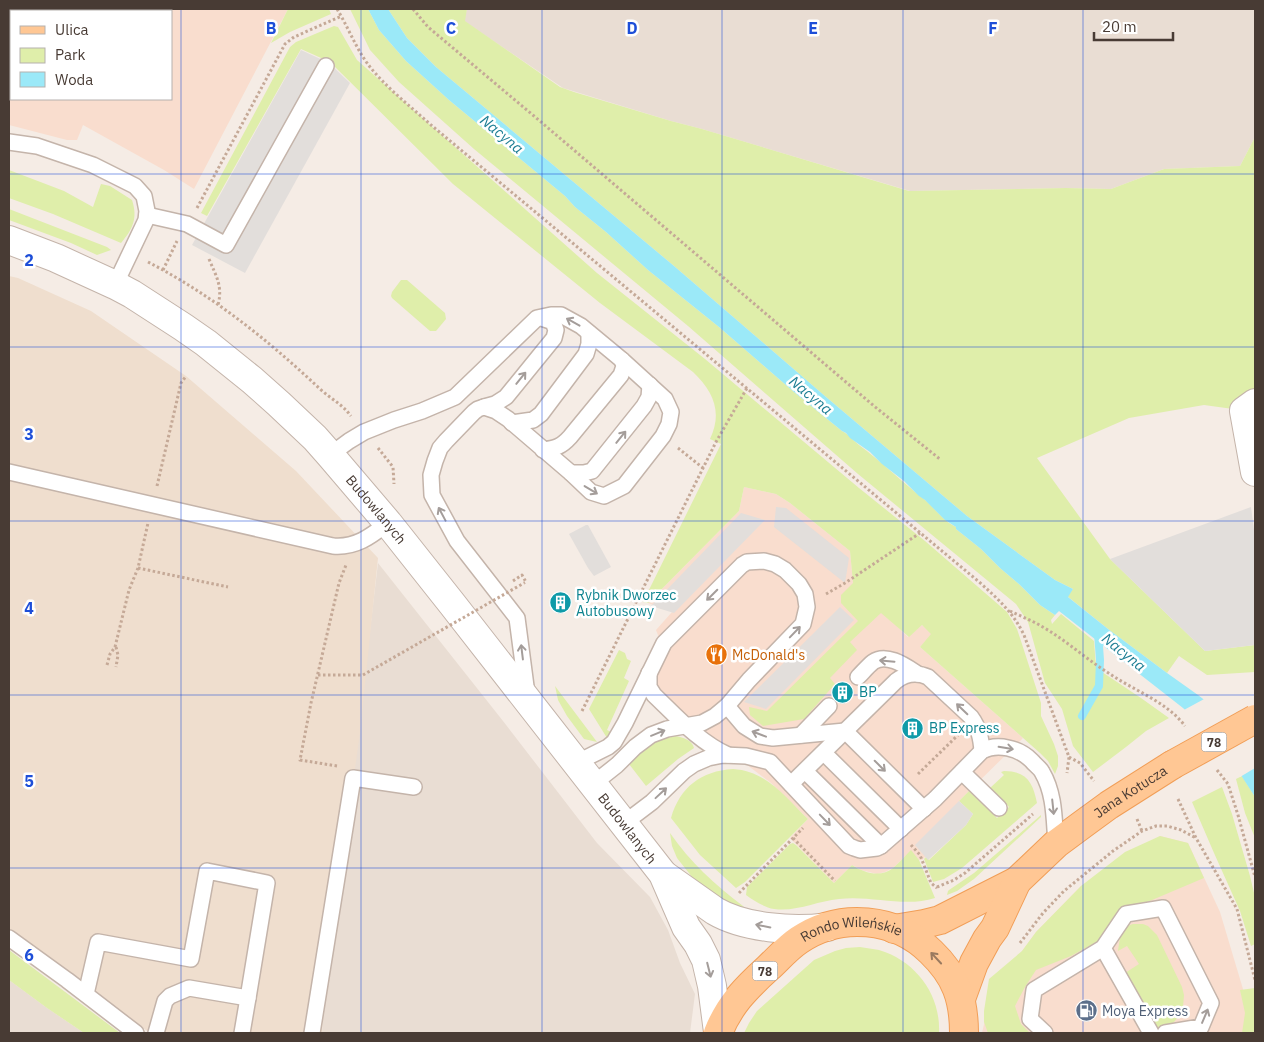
<svg xmlns="http://www.w3.org/2000/svg" width="1264" height="1042" font-family="'IBM Plex Sans',sans-serif">
<style>
.residential{fill:#e9ddd3}
.commercial{fill:#f9ddce;fill-rule:evenodd}
.education{fill:#efdece}
.green{fill:#dfeeaa}
.parking{fill:#e2dedb}
.water{fill:#9be9f8}
.pier{fill:#f5ece5}
.lines{fill:none;stroke-linecap:round;stroke-linejoin:round}
.stream{stroke:#9be9f8;stroke-width:8}
.service-casing{stroke:#c4b4aa;stroke-width:18}
.minor-casing{stroke:#c4b4aa;stroke-width:30}
.tertiary-casing{stroke:#c4b4aa;stroke-width:30}
.primary-casing{stroke:#f19e57;stroke-width:30}
.path{stroke:#c5a997;stroke-width:3;stroke-dasharray:2.5 2.5;stroke-linecap:butt}
.service{stroke:#fff;stroke-width:15}
.minor{stroke:#fff;stroke-width:28}
.tertiary{stroke:#fff;stroke-width:28}
.primary{stroke:#ffc794;stroke-width:28}
.primary-bridge-casing{stroke:#f19e57;stroke-width:30;stroke-linecap:butt}
.path-bridge{stroke:#c5a997;stroke-width:3;stroke-dasharray:2.5 2.5;stroke-linecap:butt}
.primary-bridge{stroke:#ffc794;stroke-width:28}
.oneway{stroke:#a49d9a}
.oneway2{stroke:#9a7a5f}
.grid{fill:none;stroke:#1d4ed8;stroke-width:1;stroke-opacity:0.55}
.labels{text-anchor:middle;dominant-baseline:central;stroke-width:5;stroke-linejoin:round;paint-order:stroke}
.shield{fill:#fff;stroke:#7f7671;stroke-width:1}
.shield-label{font-size:12px;font-weight:bold;fill:#483b34}
.street-label{font-size:14px;fill:#483b34;stroke:#fff}
.culture-label{font-size:14px;fill:#0d838f;stroke:#fff;text-anchor:start}
.food-label{font-size:14px;fill:#c56008;stroke:#fff;text-anchor:start}
.service-label{font-size:14px;fill:#4e5e75;stroke:#fff;text-anchor:start}
.water-label{font-size:15px;font-style:italic;fill:#1d7e94;stroke:#fff}
.grid-label{font-size:16px;text-anchor:middle;font-weight:bold;fill:#1d4ed8;stroke:#fff;stroke-width:5;stroke-linejoin:round;paint-order:stroke}
</style>
<rect width="100%" height="100%" fill="#f5ece5"/>
<!-- residential -->
<g class="residential">
<path d="M467 9H1255V137L1240 166 1164 169 1111 189 1066 188 910 191 702 129 671 121 563 88 464 21Z"/>
<path d="M378 563 503 721 597 843 650 897 668 930 680 963 695 994 690 1033H322L325 981 350 800Z"/>
<path d="M9 980 47 1008 84 1033H9Z"/>
</g>
<!-- commercial -->
<g class="commercial">
<path d="M9 9H288L194 189 164 170 83 125 77 140H67L9 125ZM11 11H171V99H11Z"/>
<path d="M744 487 776 494 790 503 850 551 853 583 908 637 922 625 932 634 920 647 1023 738 960 800 925 857 922 860H919L911 851 893 868 885 872 877 874 861 870 852 865 834 883 790 838 808 819 771 783 714 740 662 697 654 680 664 650 656 630 672 612 648 603 739 511Z"/>
<path d="M1160 836 1188 843 1220 912 1254 1026 1250 1033H982L991 994 1036 932 1081 886Z"/>
</g>
<!-- education -->
<path class="education" d="M9 276 18 278 91 311 186 376 296 471 378 558 360 733 325 981 322 1033H150L9 932Z"/>
<!-- green -->
<g class="green">
<path d="M288 9H329L331 14 290 32 271 43Z"/>
<path d="M350 9H368L379 30 406 61 449 100 565 196 575 207 606 232 648 270 719 327 794 392 842 431C848 434 853 440 859 445 882 462 902 482 924 499 936 509 942 520 956 527V529L981 549 1000 568 1020 585 1040 605 1055 615 1051 620 1052 624 1061 614 1094 641 1096 668 1141 698 1169 718 1146 731 1126 747 1093 772 1073 746 1062 709 1045 683 1028 622 1016 604 858 474 688 326 474 149 399 82 370 50Z"/>
<path d="M388 9H467L465 21 560 87 574 92 671 121 702 129 909 191 1066 188 1111 189 1164 169 1240 166 1255 137V391L1233 409 1204 405 1129 418 1037 458 1110 559 1205 651 1255 645V672L1207 675 1179 656 1167 673 1108 629 1067 596 1073 589 1055 580 967 516 826 397 674 266 436 67 407 38Z"/>
<path d="M334 26 338 27 357 60 597 273 705 359 859 488 925 541 1007 612 1017 629 1021 641 1041 703V716L1054 744 1058 756V766L1055 774 1048 761 1040 753 920 647 931 634 922 625 909 637 881 613 850 642 857 650 830 678 835 684 804 719 763 726 750 715 749 707 767 711 858 621 841 603V595L853 583 850 551 790 503 776 494 744 487 739 511 648 603 643 602 721 444 710 439C723 412 713 391 693 372L600 303 453 184 330 62 301 49 207 216 201 213 290 47 296 42Z"/>
<path d="M9 170 64 191 93 207 101 184 110 186 132 200C138 218 133 229 121 243L53 214 9 198Z"/>
<path d="M9 209 107 247 111 250 97 255 71 243 9 220Z"/>
<path d="M401 280H407L445 313 446 319 436 331H430L392 298 391 296 392 292Z"/>
<path d="M619 650 625 653 627 659 631 661 624 678 629 681 607 730 611 732 607 738 589 709Z"/>
<path d="M555 686 597 742 584 739 567 716 558 700Z"/>
<path d="M675 736C683 737 692 740 694 748L678 759 646 786 629 764 637 754 655 741Z"/>
<path d="M733 769C767 771 785 797 808 819L745 882 736 888 700 855 671 818C680 787 701 771 733 769Z"/>
<path d="M1004 771C1027 771 1033 783 1037 803L962 868 944 879 933 882 924 859 926 857 929 860 966 825 973 814 959 801 969 791 997 818 1009 807 990 788 1004 775 1001 772Z"/>
<path d="M1242 776 1255 797V838L1245 813 1236 779Z"/>
<path d="M1222 787 1232 814 1250 876 1255 897V944L1251 946 1240 911 1214 853 1192 802Z"/>
<path d="M1041 815V817L974 879 957 891 947 895 948 891 949 890 974 873Z"/>
<path d="M670 833C690 862 715 885 743 906L746 909H735L696 882 677 858 672 846Z"/>
<path d="M1160 836 1188 843 1204 878 1126 911 1100 940 1071 956 1036 970 1025 987 1015 1006 1021 1024 1030 1033H988L984 1022V1011L989 979 1022 951 1036 932 1081 886 1125 852Z"/>
<path d="M793 843 796 845 834 883 852 865C864 873 881 878 893 868 900 862 905 856 911 850L919 860 935 898C905 908 871 895 839 899 817 901 797 912 774 909 764 907 754 901 746 895L747 887 790 844Z"/>
<path d="M1133 924H1143L1148 926 1157 935 1182 987 1184 995 1183 1007 1179 1016 1174 1022 1168 1026 1156 1028 1151 1024 1148 1013 1125 973 1139 964 1127 946 1118 951C1120 940 1120 927 1133 924Z"/>
<path d="M860 947C866 948 873 949 879 950 916 961 941 995 939 1033H744L749 1023 757 1011 814 960 835 951 846 948Z"/>
<path d="M9 950 120 1033H84L47 1008 9 980Z"/>
<path d="M1255 988V1033H1242L1245 1013 1240 990Z"/>
</g>
<!-- parking -->
<g class="parking">
<path d="M301 50 329 63 350 83 245 273 192 245Z"/>
<path d="M776 507 786 508 849 558 845 583 774 527Z"/>
<path d="M1251 507 1255 537V645L1205 651 1110 559Z"/>
<path d="M741 513 765 520 674 613 651 606Z"/>
<path d="M586 525H588L611 567 594 576 588 568 569 534Z"/>
<path d="M840 607 854 620 766 709 744 702Z"/>
<path d="M959 801 973 814 966 825 928 860 915 845Z"/>
</g>
<!-- water -->
<path class="water" d="M368 9H388L407 38 436 67 674 266 826 397 967 516 1055 580 1073 589 1068 597 1108 629 1167 673 1198 695 1225 716 1255 749V797L1230 758 1209 733 1183 708 1059 611 1055 615 1040 605 1020 585 1000 568 981 549 956 529V527L945 520 925 500 919 496 904 481 882 464 870 452 850 438 846 433 842 431 794 392 719 327 648 270 606 232 575 207 565 196 449 100 406 61 379 30Z"/>
<!-- pier -->
<path class="pier" d="M1206 698 1227 714 1255 745V768L1240 777 1228 759 1207 735 1182 711Z"/>
<g class="lines">
<!-- stream -->
<path class="stream" d="M1082 716 1099 686 1100 660 1098 633"/>
<defs>
<g id="service">
<path d="M9 142 37 146 93 165 135 186 144 196 147 211 146 220 115 285"/>
<path d="M147 215 187 224 226 245 326 66"/>
<path d="M484 407 495 404 506 397 554 338 556 330 553 322 541 318"/>
<path d="M512 423 533 420 541 414 586 354 589 344V333"/>
<path d="M543 450C556 448 561 447 570 437L621 375 624 366 622 360"/>
<path d="M330 455 349 441 364 432 394 420 422 411 455 397 537 318 551 315H561L581 326 622 360 665 399 671 412 669 424 663 436 624 486 604 496 591 492 571 473 508 419 496 411 484 407 478 409 474 412 446 441 440 448 435 461 431 475 432 495 457 541 517 618 527 694"/>
<path d="M9 472 333 546C356 548 371 536 388 523"/>
<path d="M571 473H584L592 471 644 406 649 397 650 385"/>
<path d="M649 673V687L654 695C677 717 699 742 728 755"/>
<path d="M858 677C863 672 868 666 873 662 887 652 907 667 918 674"/>
<path d="M727 706 744 726 760 736 773 738 845 731 924 809"/>
<path d="M801 735 829 706"/>
<path d="M824 753 901 829"/>
<path d="M576 763 608 747 614 742 625 723 664 643 742 565 747 562 764 561 775 564 785 570 799 584 805 594 807 607 803 624 749 680 727 706 715 716 702 723 667 729 651 735 635 747 617 765 593 784"/>
<path d="M805 771 881 846"/>
<path d="M962 772 999 808"/>
<path d="M791 784 896 681C905 674 917 672 928 677L971 717C979 728 981 738 982 751"/>
<path d="M623 824 652 802 684 771 694 764 708 758 723 755 746 756 770 762 849 846 854 848 860 850 877 848 881 846 935 799 982 751C991 746 999 746 1008 748 1018 750 1025 754 1032 761 1035 765 1040 768 1042 772 1055 794 1054 820 1056 844"/>
<path d="M9 938 67 980 136 1033"/>
<path d="M1103 948 1151 1033"/>
<path d="M86 994 98 942 191 959 207 871 267 883 248 998 189 988 170 996 165 1001 156 1033"/>
<path d="M242 1033 248 998"/>
<path d="M312 1033 353 778 414 787"/>
<path d="M1045 1033 1030 1019 1034 990 1103 948 1126 914 1163 908 1211 1003 1201 1027 1165 1033"/>
</g>
<path id="minor" d="M1255 403 1244 411 1255 472"/>
<g id="tertiary">
<path id="s1" d="M9 240 56 258 115 285 132 294 183 327 206 343 252 380 279 404 315 438 330 455 388 523 453 605 663 874 686 927 698 944 706 960 712 986 718 1032"/>
<path d="M664 875 715 911C744 928 794 932 827 927"/>
</g>
<g id="primary">
<path id="s2" d="M894 929 924 924 940 920 1017 881 1056 844 1083 824 1109 805 1172 765"/>
<path d="M961 999 974 963 987 939 995 928 1017 881"/>
<path id="s3" d="M718 1033C729 1005 746 988 768 968 778 959 787 948 799 940 840 912 896 917 931 952 956 976 964 999 964 1033"/>
</g>
</defs>
<!-- service casing -->
<use href="#service" class="service-casing"/>
<!-- minor casing -->
<use href="#minor" class="minor-casing"/>
<!-- tertiary casing -->
<use href="#tertiary" class="tertiary-casing"/>
<!-- primary casing -->
<use href="#primary" class="primary-casing"/>
<!-- path -->
<g class="path">
<path d="M337 9C348 27 355 46 367 63 384 86 409 105 431 125L978 581C997 598 1013 612 1024 635L1069 757 1067 773"/>
<path d="M413 9 428 27 534 116 874 406 941 460"/>
<path d="M197 208 285 44 294 37 342 16"/>
<path d="M209 259C216 276 223 286 218 305"/>
<path d="M148 262C212 295 268 340 320 389 331 399 342 404 351 416"/>
<path d="M163 270 177 241"/>
<path d="M378 448 393 467 394 484"/>
<path d="M678 448 703 468"/>
<path d="M157 486 181 383 186 376"/>
<path d="M138 568 228 587"/>
<path d="M513 581 522 575 526 582 524 583"/>
<path d="M826 594 845 583 920 533"/>
<path d="M1010 611C1020 616 1031 620 1041 626 1066 640 1086 659 1110 674 1135 691 1167 702 1185 726"/>
<path d="M116 647 118 655 116 667"/>
<path d="M107 665 110 654 115 647 129 590 138 568 148 523"/>
<path d="M318 675H363"/>
<path d="M582 711 716 442 747 388"/>
<path d="M1069 757 1080 763 1094 781"/>
<path d="M337 766 300 760 311 703 339 583 346 565"/>
<path d="M1217 770 1228 784 1238 815 1255 877"/>
<path d="M918 774 958 735"/>
<path d="M1178 799 1196 838 1237 909 1255 980"/>
<path d="M1137 819 1142 831"/>
<path d="M793 838 835 881"/>
<path d="M911 845 920 855 931 883 937 888"/>
<path d="M937 887 954 880 965 873 1033 814"/>
<path d="M739 893 803 828"/>
<path d="M1020 943 1043 913 1064 891 1113 851 1142 831 1156 826H1167L1181 830 1196 838"/>
</g>
<!-- service -->
<use href="#service" class="service"/>
<!-- minor -->
<use href="#minor" class="minor"/>
<!-- tertiary -->
<use href="#tertiary" class="tertiary"/>
<!-- primary -->
<use href="#primary" class="primary"/>
<defs>
<path id="primary-bridge" d="M1172 765 1255 719"/>
</defs>
<!-- primary-bridge casing -->
<use href="#primary-bridge" class="primary-bridge-casing"/>
<!-- path-bridge -->
<path class="path-bridge" d="M363 675 524 583"/>
<!-- primary-bridge -->
<use href="#primary-bridge" class="primary-bridge"/>
</g>
<!-- one-way arrows -->
<defs><path id="oneway-shaft" d="M-6 0H5M1.5-3L5.5 0L1.5 3" fill="none" stroke-width="1.6" stroke-linecap="round" stroke-linejoin="round" transform="scale(1.25)"/></defs>
<g class="oneway">
<use href="#oneway-shaft" transform="translate(573 322) rotate(-151)"/>
<use href="#oneway-shaft" transform="translate(521 378) rotate(-51)"/>
<use href="#oneway-shaft" transform="translate(621 437) rotate(-51)"/>
<use href="#oneway-shaft" transform="translate(591 490) rotate(31)"/>
<use href="#oneway-shaft" transform="translate(442 514) rotate(-118)"/>
<use href="#oneway-shaft" transform="translate(712 595) rotate(135)"/>
<use href="#oneway-shaft" transform="translate(795 632) rotate(-46)"/>
<use href="#oneway-shaft" transform="translate(522 652) rotate(-97)"/>
<use href="#oneway-shaft" transform="translate(887 661) rotate(-175)"/>
<use href="#oneway-shaft" transform="translate(962 709) rotate(-136)"/>
<use href="#oneway-shaft" transform="translate(658 733) rotate(-22)"/>
<use href="#oneway-shaft" transform="translate(759 734) rotate(-159)"/>
<use href="#oneway-shaft" transform="translate(1006 748) rotate(9)"/>
<use href="#oneway-shaft" transform="translate(880 766) rotate(45)"/>
<use href="#oneway-shaft" transform="translate(661 793) rotate(-43)"/>
<use href="#oneway-shaft" transform="translate(1053 807) rotate(84)"/>
<use href="#oneway-shaft" transform="translate(825 820) rotate(46)"/>
<use href="#oneway-shaft" transform="translate(763 926) rotate(-169)"/>
<use href="#oneway-shaft" transform="translate(709 970) rotate(76)"/>
<use href="#oneway-shaft" transform="translate(1205 1016) rotate(-67)"/>
</g>
<use class="oneway2" href="#oneway-shaft" transform="translate(936 958) rotate(-133)"/>
<!-- grid -->
<path class="grid" d="M181 9V1033M361 9V1033M542 9V1033M722 9V1033M903 9V1033M1083 9V1033M9 174H1255M9 347H1255M9 521H1255M9 695H1255M9 868H1255"/>
<!-- icons -->
<defs>
<symbol id="building-disc" viewBox="-11 -11 22 22"><circle r="9.5" fill="#0f9aa8" stroke="#fff"/><path d="M-4-6H4V6H1V3H-1V6H-4ZM-2.5-4.3h1.7v1.8h-1.7ZM.8-4.3h1.7v1.8H.8ZM-2.5-1h1.7V.8h-1.7ZM.8-1h1.7V.8H.8Z" fill="#fff"/></symbol>
<symbol id="restaurant-disc" viewBox="-11 -11 22 22"><circle r="9.5" fill="#e8710a" stroke="#fff"/><path d="M-5-6h1v4h1v-4h1v4h1v-4h1v5L-1.5 .5V6h-2V.5L-5-1ZM5-6V6H3V1.5H1.5Q1.5-4 5-6Z" fill="#fff"/></symbol>
<symbol id="fuel-disc" viewBox="-11 -11 22 22"><circle r="9.5" fill="#5c6f8a" stroke="#fff"/><path d="M-5.5-6h7V0h2V4h1.3V-2.5L3-4.5l.8-.8L6-3V5H2.5V1h-1V6h-7ZM-4.2-4.7v3.2H.2V-4.7Z" fill="#fff"/></symbol>
</defs>
<g fill-rule="evenodd">
<use href="#building-disc" x="548" y="590" width="25" height="25"/>
<use href="#restaurant-disc" x="704" y="642" width="25" height="25"/>
<use href="#building-disc" x="830" y="680" width="25" height="25"/>
<use href="#building-disc" x="900" y="716" width="25" height="25"/>
<use href="#fuel-disc" x="1074" y="998" width="25" height="25"/>
</g>
<g class="labels">
<!-- shield labels -->
<g class="shield">
<rect x="1201.5" y="732.5" width="25" height="19" rx="4"/>
<rect x="752.5" y="961.5" width="25" height="19" rx="4"/>
</g>
<g class="shield-label">
<text x="1214" y="742">78</text>
<text x="765" y="971">78</text>
</g>
<!-- street labels -->
<g class="street-label">
<text stroke="none"><textPath href="#s1" startOffset="462">Budowlanych</textPath></text>
<text stroke="none"><textPath href="#s2" startOffset="278">Jana Kotucza</textPath></text>
<text stroke="none"><textPath href="#s1" startOffset="868">Budowlanych</textPath></text>
<text stroke="none"><textPath href="#s3" startOffset="180">Rondo Wileńskie</textPath></text>
</g>
<!-- culture labels -->
<g class="culture-label">
<text x="576" y="595">Rybnik Dworzec<tspan x="576" dy="16">Autobusowy</tspan></text>
<text x="859" y="692">BP</text>
<text x="929" y="728">BP Express</text>
</g>
<!-- food labels -->
<g class="food-label">
<text x="732" y="655">McDonald's</text>
</g>
<!-- service labels -->
<g class="service-label">
<text x="1102" y="1011">Moya Express</text>
</g>
<!-- water labels -->
<g class="water-label">
<text transform="translate(502 134) rotate(40)">Nacyna</text>
<text transform="translate(811 395) rotate(40)">Nacyna</text>
<text transform="translate(1124 652) rotate(39)">Nacyna</text>
</g>
</g>
<g class="grid-label">
<text x="271" y="34">B</text>
<text x="451" y="34">C</text>
<text x="632" y="34">D</text>
<text x="813" y="34">E</text>
<text x="993" y="34">F</text>
<text x="29" y="266">2</text>
<text x="29" y="440">3</text>
<text x="29" y="614">4</text>
<text x="29" y="787">5</text>
<text x="29" y="961">6</text>
</g>
<!-- border -->
<rect width="1264" height="1042" fill="none" stroke="#483b34" stroke-width="20"/>
<!-- legend -->
<rect x="10" y="10" width="162" height="90" fill="#ffffff" stroke="#b6b1ae"/>
<rect x="20" y="26" width="25" height="8" fill="#ffc794" stroke="#b6b1ae"/>
<text x="55" y="35" font-size="15" fill="#483b34">Ulica</text>
<rect x="20" y="48" width="25" height="15" fill="#dfeeaa" stroke="#b6b1ae"/>
<text x="55" y="60" font-size="15" fill="#483b34">Park</text>
<rect x="20" y="72" width="25" height="15" fill="#9be9f8" stroke="#b6b1ae"/>
<text x="55" y="85" font-size="15" fill="#483b34">Woda</text>
<!-- scale -->
<path d="M1094 32v8h79v-8" fill="none" stroke="#483b34" stroke-width="2.5"/>
<text x="1102" y="32" font-size="15" fill="#483b34" stroke="#ffffff" stroke-width="4" paint-order="stroke">20 m</text>
</svg>
